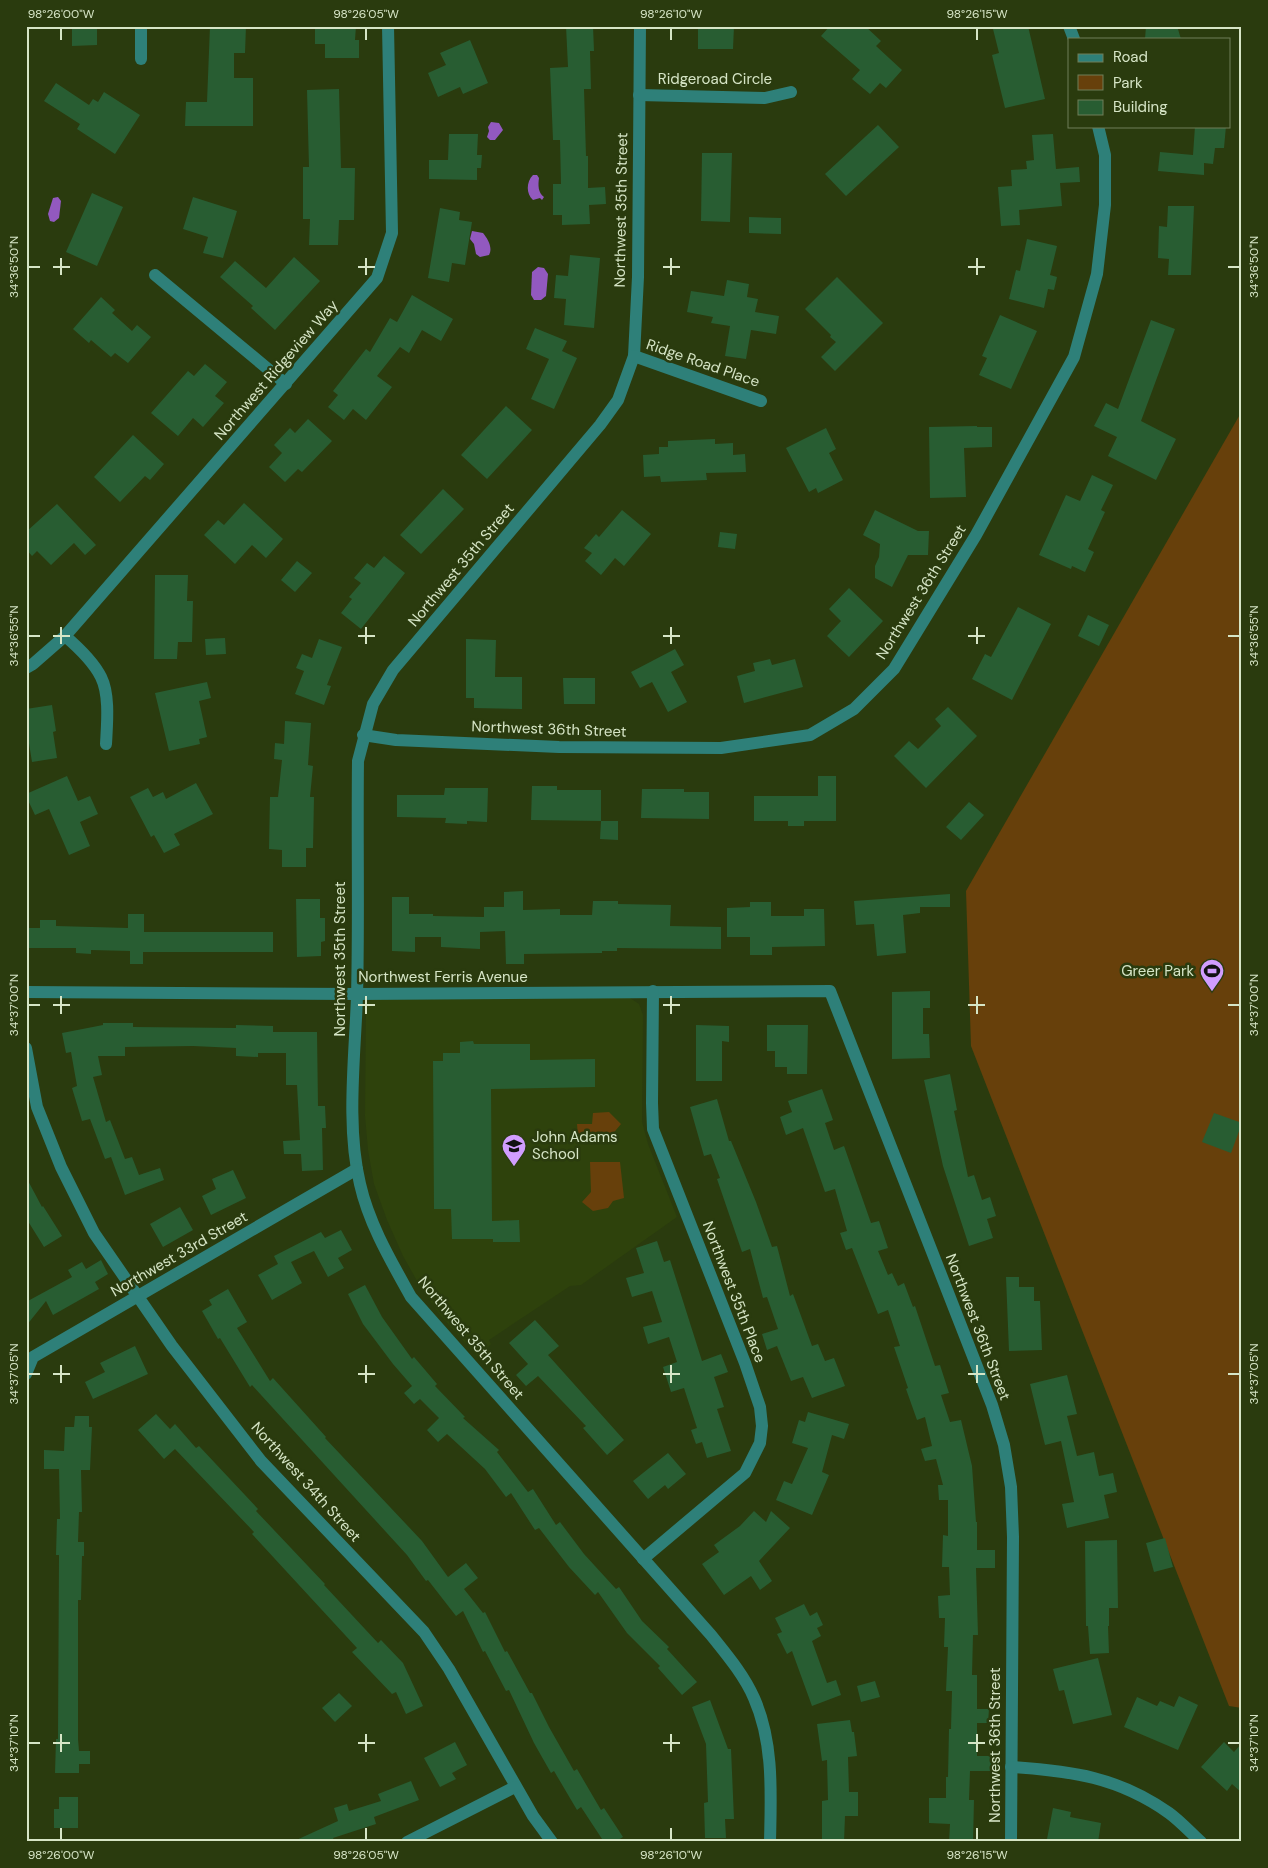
<svg xmlns="http://www.w3.org/2000/svg" width="1268" height="1868" font-family="'DM Sans',sans-serif">
<style>
.built{fill:#2e420c}
.green{fill:#67400b}
.water{fill:#9259bf}
.building{fill:#285d32}
.lines{fill:none;stroke-linecap:round;stroke-linejoin:round}
.minor{stroke:#2e8079;stroke-width:12}
.ticks{fill:none;stroke:#d6e5c6;stroke-width:2}
.labels{text-anchor:middle;dominant-baseline:central;stroke-width:5;stroke-linejoin:round;paint-order:stroke}
.street-label{font-size:15px;fill:#d6e5c6;stroke:#2a3b0e}
.poi-label{font-size:15px;fill:#d6e5c6;stroke:#2a3b0e;text-anchor:end}
.neatline{fill:none;stroke:#d6e5c6;stroke-width:2}
.ticks-label{font-size:12px;text-anchor:middle;fill:#d6e5c6}
</style>
<rect width="100%" height="100%" fill="#2a3b0e"/>
<!-- built -->
<path class="built" d="M376 998H630L639 1004 643 1015 642 1122 648 1144 677 1217 581 1285 570 1286 489 1340 491 1344 478 1357 441 1316 421 1288 403 1256 387 1220 374 1184 368 1150 365 1116 366 1008 369 1001Z"/>
<!-- green -->
<g class="green">
<path d="M1242 411V1708L1229 1706 971 1046 966 891Z"/>
<path d="M609 1112 621 1124 606 1142H594L593 1137H578L577 1124H592L593 1113Z"/>
<path d="M590 1162H620L624 1198 613 1201 608 1208 593 1211 582 1202 591 1192Z"/>
</g>
<!-- water -->
<g class="water">
<path d="M491 122 499 123 503 130 495 140H490L487 137 489 131 488 127Z"/>
<path d="M533 175H537L539 178C538 185 538 193 544 197L542 200 540 198 533 200C526 194 526 182 533 175Z"/>
<path d="M58 197 61 201 59 218 54 222 50 221 48 214 53 198Z"/>
<path d="M472 231 483 233C488 239 493 248 489 255L480 257 476 254 474 244 470 239Z"/>
<path d="M538 267 544 268 548 274 546 296 541 300H534L531 295 532 272Z"/>
</g>
<!-- building -->
<g class="building">
<path d="M72 26H97V45L72 46Z"/>
<path d="M210 26H246L245 53H234V78H253V126H185L186 102H207Z"/>
<path d="M315 26H356L355 40H359V58H325V44H315Z"/>
<path d="M566 26H593L594 51H590L591 89H584L586 156H588V188L605 187 606 204 589 205 590 224 562 225V215H553V184H561L560 140H553L550 68 568 67Z"/>
<path d="M698 26H734L733 49H698Z"/>
<path d="M830 26H865L881 41 876 46 902 70 886 88 880 83 870 94 852 79 860 70 821 36Z"/>
<path d="M1004 26H1028L1045 99 1005 108 992 55 999 53 993 29Z"/>
<path d="M1146 26H1177L1181 39H1145Z"/>
<path d="M470 40 488 83 463 94 460 87 438 97 428 73 446 65 440 53Z"/>
<path d="M56 83 89 105 93 99 98 102 104 92 140 115 115 154 77 129 80 124 44 101Z"/>
<path d="M339 89 341 168H355L354 220H339L338 245H309L310 219H303V167H309L307 90Z"/>
<path d="M878 125 899 147 846 196 825 174Z"/>
<path d="M1195 126H1226L1224 148H1215L1213 164 1204 163V175L1158 171 1160 152 1193 155Z"/>
<path d="M449 134H478L477 155H482L481 168H477V180L429 179V160H448Z"/>
<path d="M1053 134 1056 169 1079 167 1080 182 1060 183 1062 206 1019 210 1020 225 1001 226 998 187 1012 186 1011 170 1027 169 1026 161 1034 160 1032 135Z"/>
<path d="M702 153H732L730 222 701 221Z"/>
<path d="M92 193 123 207 97 266 66 252Z"/>
<path d="M193 197 237 211 223 258 203 253 208 237 183 229Z"/>
<path d="M1168 206H1194L1191 275H1168L1169 259 1158 258 1159 226 1167 227Z"/>
<path d="M440 208 460 212 459 220 472 222 465 265 452 263 449 282 428 278Z"/>
<path d="M749 217 781 218V234L749 233Z"/>
<path d="M1027 239 1057 246 1050 275 1057 277 1054 290 1048 289 1044 308 1009 299 1016 270 1020 271Z"/>
<path d="M570 255 600 258 594 328 564 325 566 299 554 298 556 275 568 276Z"/>
<path d="M294 257 320 281 275 330 251 308 253 306 220 277 235 261 266 288Z"/>
<path d="M837 277 883 323 835 371 821 357 836 342 830 337 831 335 805 309Z"/>
<path d="M727 280 749 284 747 297 758 299 755 312 779 316 776 334 751 330 746 359 725 356 730 326 711 323 713 317 687 312 691 291 724 296Z"/>
<path d="M412 295 453 319 441 341 422 330 409 353 400 347 377 376 392 387 366 420 353 409 344 420 328 407 338 395 333 391 366 349 370 352 390 318 397 322Z"/>
<path d="M101 297 115 310 112 313 132 331 137 325 151 337 128 363 115 353 111 357 91 340 89 343 73 329Z"/>
<path d="M1000 315 1037 331 1011 389 979 375 987 358 982 356Z"/>
<path d="M1151 320 1175 329 1141 421 1176 439 1156 480 1108 456 1117 437 1094 426 1106 403 1118 409Z"/>
<path d="M535 328 567 341 562 351 577 358 554 409 531 399 549 359 526 349Z"/>
<path d="M205 364 227 382 215 396 224 403 203 427 193 418 178 436 151 413 188 371 194 376Z"/>
<path d="M506 406 532 430 487 479 461 455Z"/>
<path d="M308 419 332 441 302 472 298 469 285 482 269 467 282 453 274 445 290 428 295 433Z"/>
<path d="M977 426V427H992V447L964 448 966 497 930 498 929 427Z"/>
<path d="M826 428 836 449 829 453 843 480 818 493 816 488 809 492 786 448Z"/>
<path d="M133 435 164 464 150 480 145 476 120 502 94 477Z"/>
<path d="M715 439V444L733 443V455L745 454 746 472 706 473 707 480 661 482 660 476 644 477 643 455 659 454V447H668V441Z"/>
<path d="M1092 475 1113 485 1101 510 1105 512 1088 549 1094 552 1085 572 1072 566 1071 569 1039 555 1066 495 1080 501Z"/>
<path d="M443 489 464 509 421 554 400 535Z"/>
<path d="M244 503 283 539 266 558 252 545 235 564 204 535 218 520 224 525Z"/>
<path d="M57 504 96 545 85 555 74 543 51 565 37 551 32 556 26 549V532Z"/>
<path d="M622 510 651 534 624 566 615 558 601 575 585 561 592 553 584 548 596 534 599 537Z"/>
<path d="M875 510 918 531H929L928 555H908L892 587 875 578V566L879 557 880 544 863 535Z"/>
<path d="M720 532 737 534 735 549 718 547Z"/>
<path d="M384 556 405 573 361 629 341 613 352 599 349 597 361 583 354 578 367 563 374 568Z"/>
<path d="M297 561 312 573 295 592 281 580Z"/>
<path d="M155 575H188L187 601H193L192 642H178L177 659H154Z"/>
<path d="M849 588 883 621 849 657 827 636 841 621 829 609Z"/>
<path d="M1018 607 1051 624 1012 700 972 679 985 654 991 657Z"/>
<path d="M1088 615 1109 625 1099 646 1078 636Z"/>
<path d="M225 638 226 654 206 655 205 639Z"/>
<path d="M319 639 342 647 327 685 331 686 324 705 295 694 304 671 296 668 302 654 312 658Z"/>
<path d="M466 639 496 640 495 677H522V709L474 708V698H466Z"/>
<path d="M675 649 684 665 671 672 687 702 668 712 652 682 640 688 631 672Z"/>
<path d="M770 659 772 665 795 659 803 687 744 703 737 676 755 671 753 663Z"/>
<path d="M563 678H595V704H564Z"/>
<path d="M207 682 211 698 199 701 207 737 199 739 200 744 169 751 155 693Z"/>
<path d="M52 705 56 731 53 732 57 758 32 762 28 737H26V709Z"/>
<path d="M948 707 977 736 926 788 894 756 909 741 918 749 941 726 935 719Z"/>
<path d="M285 721 311 723 308 765 313 766 310 797H314L313 848H306V867H282V850L269 849 270 797H278L282 760 274 759 275 743 284 744Z"/>
<path d="M67 776 78 801 90 796 98 814 80 822 90 846 69 855 49 809 35 815 26 796V794Z"/>
<path d="M818 776H836V821H804V826H788V821H754V796H818Z"/>
<path d="M196 783 213 814 174 834 180 845 164 853 154 835 151 837 130 797 148 788 153 797 163 792 166 799Z"/>
<path d="M532 786H557V790H601V821L531 820Z"/>
<path d="M445 788H488L487 822 467 821V824L445 823 446 818 397 817V795H444Z"/>
<path d="M642 789H684V792H709V819L641 818Z"/>
<path d="M969 802 984 815 961 840 946 827Z"/>
<path d="M601 821H618V840L600 839Z"/>
<path d="M523 891V910L560 909V915H592L593 901H618V904L671 905 670 926 721 927V949L617 948V951H602V953L524 954V964H506L505 931 480 932V949L441 947V937H415V952L392 951V897H409V914H433V916L484 917V907H504V892Z"/>
<path d="M950 894V907H920V913L903 915 906 953 877 956 874 924 856 925 854 901Z"/>
<path d="M296 899H320V918H325V941L321 942V956L297 957Z"/>
<path d="M750 902H771V916H804V909H824L825 946 772 947V955H750V937H727V908L750 907Z"/>
<path d="M128 914H144V932H273V952H143V964H130V951L91 950V954L76 953V948H26V928H40V920H56V926L128 928Z"/>
<path d="M930 991V1008H923V1034H929L930 1058 892 1059V992Z"/>
<path d="M103 1023H133V1027L236 1028V1025L273 1026V1032H317L318 1106H325L326 1128H322L323 1170 302 1171 301 1154H284L283 1141 300 1140 297 1085H286V1053H258V1057L236 1056V1048L193 1046 125 1047V1056H98L102 1075 93 1077 106 1122 110 1120 125 1159 132 1157 139 1175 160 1168 164 1180 125 1195 111 1157 105 1159 90 1119 82 1121 72 1088 77 1086 71 1052 66 1053 62 1033 103 1025Z"/>
<path d="M696 1025 729 1026V1042L722 1041V1081H696Z"/>
<path d="M767 1025H808L807 1074H787V1067H775V1051H767Z"/>
<path d="M473 1041 474 1044H530V1060L595 1059V1087L491 1089 492 1221 519 1220 520 1242H493V1239H452L451 1209H434L433 1061H443V1053H460V1042Z"/>
<path d="M950 1074 957 1110 954 1111 968 1177 974 1175 982 1200 990 1197 996 1216 987 1219 993 1238 969 1246 943 1166 924 1080Z"/>
<path d="M822 1089 833 1120 825 1123 834 1150 844 1146 871 1223 879 1221 888 1248 878 1251 888 1275 892 1273 898 1286 904 1283 913 1307 915 1306 935 1366 940 1365 949 1393 941 1395 950 1422 961 1420 972 1466 976 1522H977V1550H995V1568H976L978 1635H973L972 1675H977V1709H989L988 1723H977V1756H992V1771H970L969 1800H974L973 1842H949L950 1824 929 1823V1798H946V1777H948L949 1729H951L952 1691H946L948 1647H944L945 1618H939L938 1596 950 1595 949 1567H942L943 1535 948 1536V1500H939L938 1485H943L936 1459 925 1461 921 1449 932 1446 925 1417 917 1420 906 1389 908 1388 894 1347 900 1346 888 1310 878 1314 852 1248 846 1250 840 1233 847 1231 835 1189 825 1192 803 1128 786 1135 780 1117 792 1112 788 1101Z"/>
<path d="M717 1099 729 1141H731L756 1202 772 1247 777 1246 790 1296 793 1294 812 1346 818 1344 825 1361 834 1358 845 1386 812 1398 803 1377 791 1381 777 1346 767 1350 762 1334 778 1329 767 1297 763 1298 750 1249 742 1252 717 1179 720 1178 711 1154 704 1156 690 1107Z"/>
<path d="M1214 1113 1242 1123 1231 1153 1202 1142Z"/>
<path d="M233 1170 246 1198 211 1215 202 1196 216 1189 212 1179Z"/>
<path d="M26 1177 42 1207 43 1206 62 1236 44 1247 26 1218Z"/>
<path d="M180 1207 193 1230 163 1247 150 1224Z"/>
<path d="M341 1230 352 1250 338 1258 344 1268 328 1277 314 1251 291 1262 302 1283 272 1300 258 1275 278 1264 274 1256 321 1232 325 1238Z"/>
<path d="M657 1241 664 1262 670 1260 702 1361 721 1354 728 1372 714 1377 724 1407 717 1409 731 1451 707 1458 702 1442 696 1444 691 1430 697 1428 684 1388 671 1392 663 1367 677 1362 669 1337 648 1344 643 1327 662 1322 652 1291 632 1297 626 1278 644 1273 636 1248Z"/>
<path d="M101 1260 108 1274 95 1282 99 1289 53 1315 46 1301 26 1326V1302L72 1277 68 1270 82 1262 86 1269Z"/>
<path d="M1006 1277H1019V1287H1034V1301H1040L1042 1350 1009 1351Z"/>
<path d="M365 1285 382 1317 412 1359 414 1357 437 1384 435 1386 465 1417 463 1418 499 1450 497 1452 528 1492 533 1489 556 1525 560 1522 584 1554 616 1589 619 1587 642 1621 669 1647 667 1649 697 1682 682 1695 658 1668 660 1666 627 1633 598 1592 595 1595 569 1567 539 1528 535 1530 511 1493 506 1497 485 1469 447 1434 438 1442 427 1430 439 1418 420 1399 414 1404 404 1393 412 1386 393 1364 363 1324 348 1294Z"/>
<path d="M228 1289 247 1322 237 1328 270 1381 273 1378 326 1437 325 1438 422 1541 448 1577 466 1563 478 1578 464 1589 483 1613 485 1612 505 1652 507 1651 530 1693H532L549 1727 574 1771 577 1769 601 1810 604 1808 623 1837 615 1842H604L581 1807 577 1810 554 1771 551 1773 534 1743 509 1690 506 1691 485 1651 483 1652 463 1611 456 1616 428 1580 426 1581 407 1555 252 1385 250 1387 220 1338 218 1339 202 1311 212 1305 209 1300Z"/>
<path d="M535 1320 559 1346 548 1355 624 1440 607 1455 583 1428 586 1426 538 1376 526 1386 516 1375 528 1364 509 1343Z"/>
<path d="M135 1346 148 1374 93 1399 85 1382 105 1372 100 1363Z"/>
<path d="M1067 1375 1077 1414 1067 1416 1077 1456 1094 1452 1099 1476 1113 1473 1117 1492 1104 1495 1109 1518 1067 1528 1062 1504 1074 1502 1061 1441 1045 1445 1030 1384Z"/>
<path d="M808 1412 849 1424 844 1439 832 1435 822 1472 829 1475 812 1515 776 1500 784 1481 792 1484 808 1448 792 1443 799 1420 805 1422Z"/>
<path d="M156 1414 170 1429 175 1424 196 1448 199 1446 258 1509 256 1511 325 1584 324 1585 378 1643 381 1640 403 1663 423 1706 406 1714 396 1692 392 1694 352 1652 357 1648 252 1534 254 1532 175 1449 164 1459 138 1430Z"/>
<path d="M75 1416H89V1427H92L90 1470H81L82 1512H79L78 1542H84V1556H82L81 1600H78V1739L79 1751H90V1764H79V1773H55L56 1739H58L59 1555H56L57 1519H60L59 1469H44V1450L64 1451 65 1427H74Z"/>
<path d="M668 1453 686 1474 668 1489 665 1485 648 1499 633 1481Z"/>
<path d="M754 1511 766 1522 771 1511 790 1528 759 1561 772 1581 760 1590 751 1576 724 1595 702 1564 719 1552 714 1545 740 1526Z"/>
<path d="M1165 1538 1173 1567 1154 1572 1146 1543Z"/>
<path d="M1117 1540 1118 1608H1109V1626H1108L1109 1653 1090 1654 1088 1626H1086L1085 1541Z"/>
<path d="M804 1604 810 1616 817 1612 823 1625 817 1628 821 1636 812 1641 827 1683 836 1680 841 1695 812 1706 792 1651 787 1654 777 1634 782 1632 775 1618Z"/>
<path d="M1098 1658 1112 1715 1073 1724 1064 1690 1059 1691 1053 1669Z"/>
<path d="M875 1681 880 1697 861 1702 857 1686Z"/>
<path d="M339 1693 352 1706 335 1722 322 1708Z"/>
<path d="M1179 1696 1198 1705 1178 1750 1124 1727 1137 1697 1157 1706 1160 1701 1174 1707Z"/>
<path d="M710 1700 728 1749H731L734 1819H725L726 1838H705L704 1803 708 1802 706 1744 692 1707Z"/>
<path d="M850 1720 852 1732H854L857 1756 848 1757 849 1792H858V1816H845L844 1842H822V1801L828 1800 827 1760 822 1761 817 1724Z"/>
<path d="M455 1742 467 1765 452 1773 456 1779 440 1787 424 1758Z"/>
<path d="M1224 1742 1234 1752 1242 1743V1793L1232 1784 1227 1791 1201 1767Z"/>
<path d="M411 1781 419 1800 374 1817 376 1824 333 1838 335 1842H292L338 1821 334 1808 347 1804 349 1811 381 1801 378 1794Z"/>
<path d="M59 1797H78V1828H54V1809H59Z"/>
<path d="M1053 1808 1071 1812 1070 1817 1101 1823 1098 1842H1061L1047 1839Z"/>
</g>
<g class="lines">
<!-- minor -->
<g class="minor">
<path d="M640 26 638 277 634 356 618 400 600 425 393 670 373 704 358 761C357 839 359 918 357 996 355 1056 346 1126 360 1184 369 1224 391 1261 411 1297L711 1635C727 1655 744 1675 754 1698 774 1743 771 1794 770 1842"/>
<path d="M1069 26 1074 39"/>
<path d="M141 59V26"/>
<path d="M639 95 765 98 791 92"/>
<path d="M155 275 286 384"/>
<path d="M634 356 761 401"/>
<path d="M65 636C79 648 93 661 101 677 110 695 107 724 106 744"/>
<path d="M26 668 33 664 65 636 377 278 392 233 388 26"/>
<path d="M363 735 396 740 559 747 721 748 810 735 854 709 894 669 976 535 1074 357 1097 274 1105 205V155L1098 126"/>
<path d="M26 992 357 994 830 991 992 1405 1004 1445 1011 1487 1013 1537 1011 1842"/>
<path d="M26 1048 37 1107 61 1167 94 1233 172 1346 261 1461 424 1632 449 1669 533 1816 552 1842"/>
<path d="M26 1374 33 1357 357 1169"/>
<path d="M643 1559 745 1473 760 1443 762 1426 760 1407 745 1363 653 1129 652 1103 653 991"/>
<path d="M1011 1767C1072 1771 1118 1777 1169 1813 1180 1821 1190 1832 1201 1842"/>
<path d="M407 1842 515 1787"/>
</g>
</g>
<!-- ticks -->
<path class="ticks" d="M61 28V40M366 28V40M671 28V40M977 28V40M61 258V275M366 258V275M671 258V275M977 258V275M28 267H40M53 267H70M358 267H375M663 267H680M968 267H985M1228 267H1240M61 627V644M366 627V644M671 627V644M977 627V644M28 636H40M53 636H70M358 636H375M663 636H680M968 636H985M1228 636H1240M61 996V1014M366 996V1014M671 996V1014M977 996V1014M28 1005H40M53 1005H70M358 1005H375M663 1005H680M968 1005H985M1228 1005H1240M61 1365V1383M366 1365V1383M671 1365V1383M977 1365V1383M28 1374H40M53 1374H70M358 1374H375M663 1374H680M968 1374H985M1228 1374H1240M61 1734V1752M366 1734V1752M671 1734V1752M977 1734V1752M28 1743H40M53 1743H70M358 1743H375M663 1743H680M968 1743H985M1228 1743H1240M61 1828V1840M366 1828V1840M671 1828V1840M977 1828V1840"/>
<!-- icons -->
<defs>
<symbol id="stadium-pin" viewBox="-11 -11 22 30"><path d="M0 17L-7.5 6A9.5 9.5 0 1 1 7.5 6Z" fill="#d19dfe" stroke="#2a3b0e"/><path d="M0-5a6.5 5 0 1 0 0 10a6.5 5 0 1 0 0-10ZM-3.5-1.8h7v3.6h-7Z" fill="#111"/></symbol>
<symbol id="school-pin" viewBox="-11 -11 22 30"><path d="M0 17L-7.5 6A9.5 9.5 0 1 1 7.5 6Z" fill="#d19dfe" stroke="#2a3b0e"/><path d="M0-5L7-2L0 1L-7-2ZM-4 1L0 2.5L4 1V4Q0 6-4 4Z" fill="#111"/></symbol>
</defs>
<g fill-rule="evenodd">
<use href="#stadium-pin" x="1198" y="957" width="28" height="38"/>
<use href="#school-pin" x="500" y="1132" width="28" height="38"/>
</g>
<g class="labels">
<!-- street labels -->
<g class="street-label">
<text x="715" y="79">Ridgeroad Circle</text>
<text transform="translate(621 210) rotate(-89)">Northwest 35th Street</text>
<text transform="translate(703 363) rotate(19)">Ridge Road Place</text>
<text transform="translate(276 370) rotate(-49)">Northwest Ridgeview Way</text>
<text transform="translate(461 565) rotate(-50)">Northwest 35th Street</text>
<text transform="translate(921 592) rotate(-58)">Northwest 36th Street</text>
<text transform="translate(549 729) rotate(2)">Northwest 36th Street</text>
<text transform="translate(340 959) rotate(-90)">Northwest 35th Street</text>
<text x="443" y="977">Northwest Ferris Avenue</text>
<text transform="translate(179 1254) rotate(-30)">Northwest 33rd Street</text>
<text transform="translate(734 1292) rotate(69)">Northwest 35th Place</text>
<text transform="translate(978 1327) rotate(69)">Northwest 36th Street</text>
<text transform="translate(471 1338) rotate(50)">Northwest 35th Street</text>
<text transform="translate(306 1482) rotate(48)">Northwest 34th Street</text>
<text transform="translate(995 1745) rotate(-90)">Northwest 36th Street</text>
</g>
<!-- poi labels -->
<g class="poi-label">
<text x="1194" y="971">Greer Park</text>
<text x="532" y="1137" text-anchor="start">John Adams<tspan x="532" dy="17">School</tspan></text>
</g>
</g>
<!-- border -->
<rect width="1268" height="1868" fill="none" stroke="#2a3b0e" stroke-width="55"/>
<!-- legend -->
<rect x="1068" y="38" width="162" height="90" fill="#2a3b0e" stroke="#6f7f58"/>
<rect x="1078" y="54" width="25" height="8" fill="#2e8079" stroke="#6f7f58"/>
<text x="1113" y="62" font-size="15" fill="#d6e5c6">Road</text>
<rect x="1078" y="75" width="25" height="15" fill="#67400b" stroke="#6f7f58"/>
<text x="1113" y="88" font-size="15" fill="#d6e5c6">Park</text>
<rect x="1078" y="100" width="25" height="15" fill="#285d32" stroke="#6f7f58"/>
<text x="1113" y="112" font-size="15" fill="#d6e5c6">Building</text>
<rect x="28" y="28" width="1212" height="1812" class="neatline"/>
<g class="ticks-label">
<text x="61" y="18">98°26'00"W</text>
<text x="366" y="18">98°26'05"W</text>
<text x="671" y="18">98°26'10"W</text>
<text x="977" y="18">98°26'15"W</text>
<text transform="translate(1254 267) rotate(-90)" y="4">34°36'50"N</text>
<text transform="translate(14 267) rotate(-90)" y="4">34°36'50"N</text>
<text transform="translate(1254 636) rotate(-90)" y="4">34°36'55"N</text>
<text transform="translate(14 636) rotate(-90)" y="4">34°36'55"N</text>
<text transform="translate(1254 1005) rotate(-90)" y="4">34°37'00"N</text>
<text transform="translate(14 1005) rotate(-90)" y="4">34°37'00"N</text>
<text transform="translate(1254 1374) rotate(-90)" y="4">34°37'05"N</text>
<text transform="translate(14 1374) rotate(-90)" y="4">34°37'05"N</text>
<text transform="translate(1254 1743) rotate(-90)" y="4">34°37'10"N</text>
<text transform="translate(14 1743) rotate(-90)" y="4">34°37'10"N</text>
<text x="61" y="1859">98°26'00"W</text>
<text x="366" y="1859">98°26'05"W</text>
<text x="671" y="1859">98°26'10"W</text>
<text x="977" y="1859">98°26'15"W</text>
</g>
</svg>
